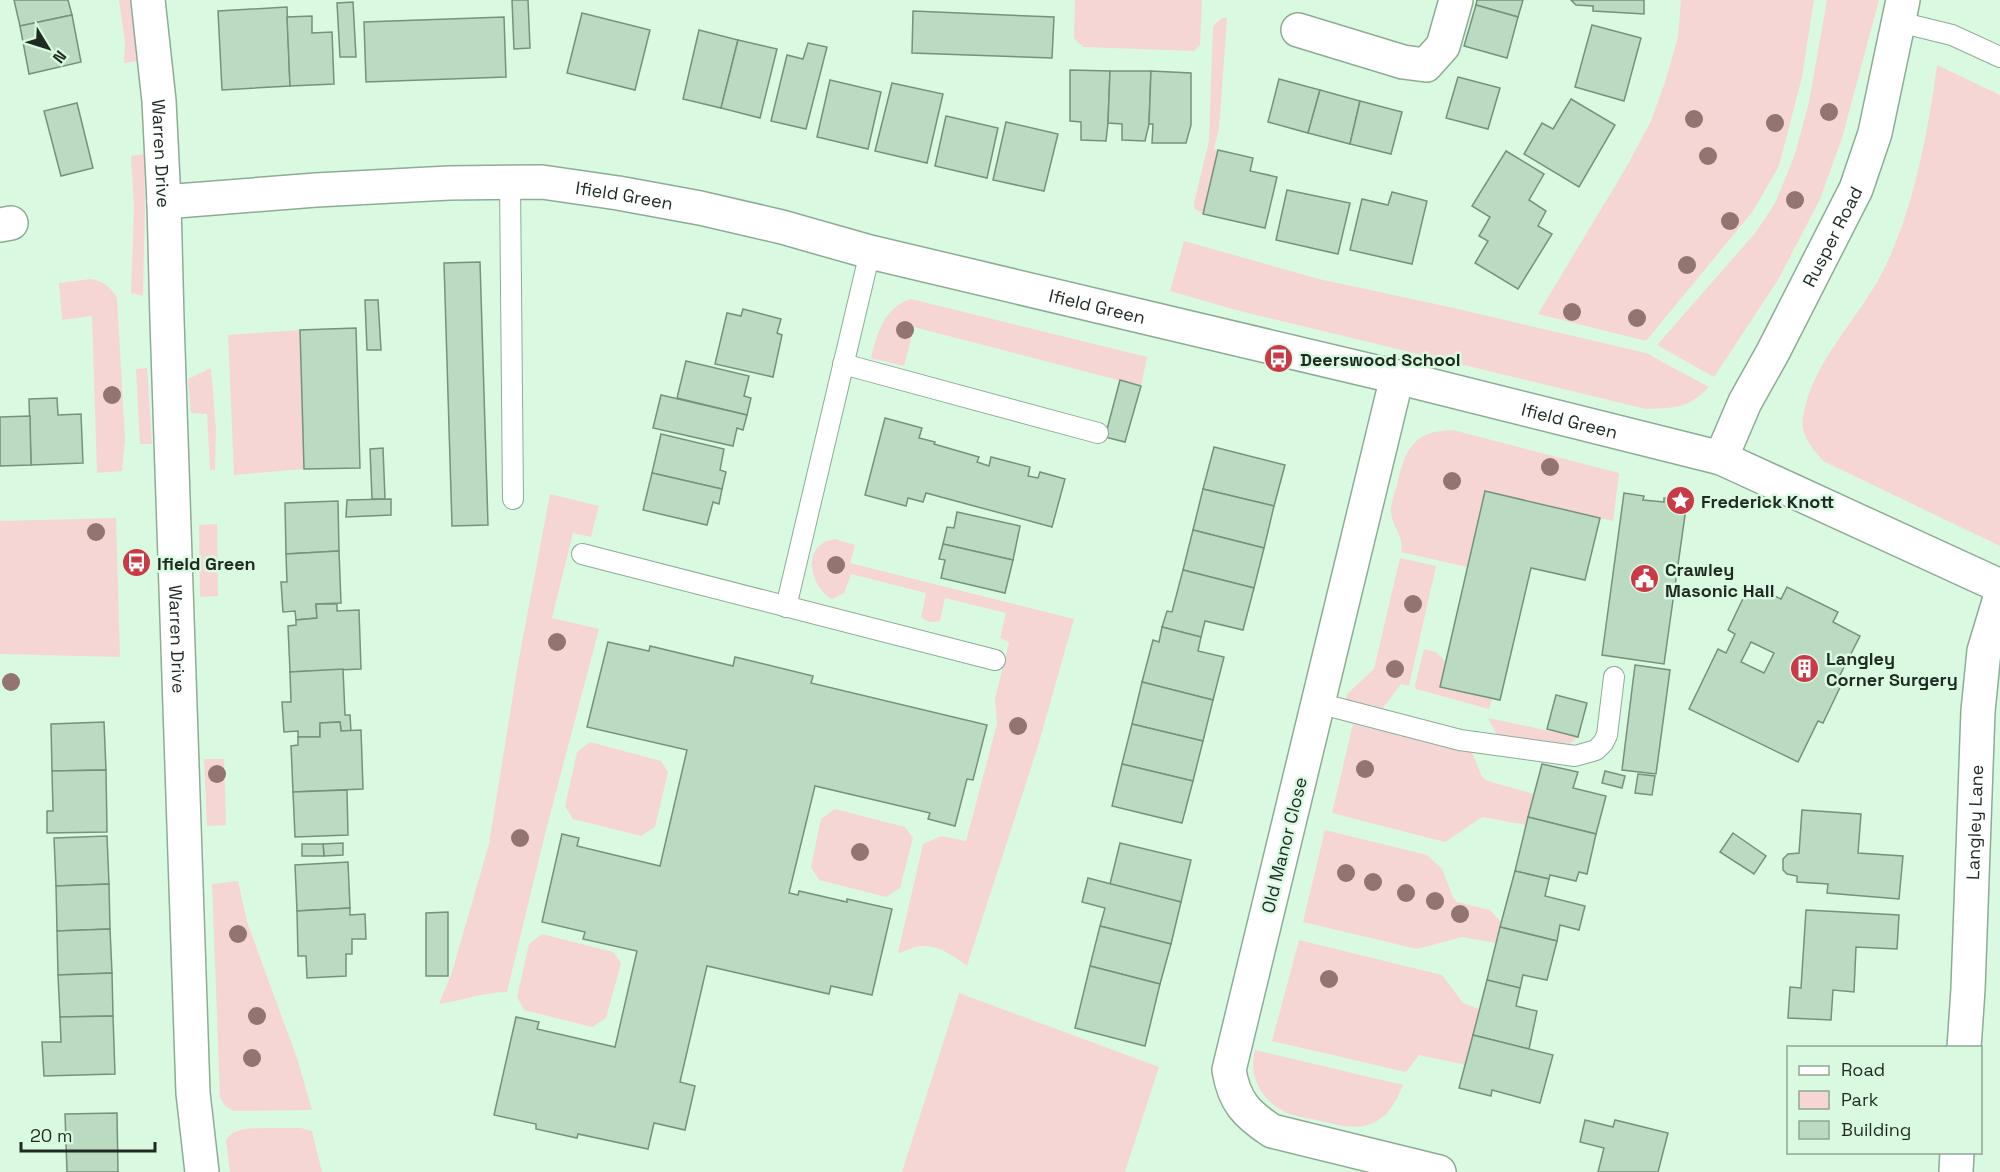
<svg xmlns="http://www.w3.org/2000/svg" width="2000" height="1172" font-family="'Space Grotesk',sans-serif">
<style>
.green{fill:#f6d6d4}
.building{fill:#badac1;stroke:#75927c;stroke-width:1.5;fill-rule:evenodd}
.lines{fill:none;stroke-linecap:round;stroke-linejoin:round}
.service-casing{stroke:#8eac95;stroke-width:22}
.minor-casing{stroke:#8eac95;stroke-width:36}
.tertiary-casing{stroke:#8eac95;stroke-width:36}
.service{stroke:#fff;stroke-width:20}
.minor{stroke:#fff;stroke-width:33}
.tertiary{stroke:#fff;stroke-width:33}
.tree{fill:#927470}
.labels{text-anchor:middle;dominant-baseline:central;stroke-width:5;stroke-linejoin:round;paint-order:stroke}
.street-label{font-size:18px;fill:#1f2b22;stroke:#daf9e1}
.poi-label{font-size:18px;font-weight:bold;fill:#1f2b22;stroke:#daf9e1;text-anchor:start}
</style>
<rect width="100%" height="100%" fill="#daf9e1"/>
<!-- green -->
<g class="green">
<path d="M119 0H130L138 61 124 63 125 42Z"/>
<path d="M1075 0H1202L1200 45 1194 51 1083 47 1074 38Z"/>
<path d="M1681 0H1814L1802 77 1779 166 1753 211 1646 341 1538 314 1627 166 1651 121 1665 82 1678 37Z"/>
<path d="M1827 0H1879L1842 138 1820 199 1778 280 1714 377 1657 345 1756 232 1775 203 1794 157 1809 102Z"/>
<path d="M1222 18H1227L1219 128 1214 149 1218 150 1203 214 1195 209 1194 203 1209 141 1213 26Z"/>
<path d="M1937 65 2000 95V546L1823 461C1812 447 1800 436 1803 417 1812 361 1860 318 1884 269 1914 208 1928 132 1937 65Z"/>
<path d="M144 154 145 203 143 296 131 293 134 208 131 156Z"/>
<path d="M1184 241 1319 279 1454 308 1646 353 1709 387C1686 410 1677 407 1646 409L1236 310 1170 291Z"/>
<path d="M91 279C104 281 110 287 117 298L125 440 122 471 97 473 92 316 62 320 59 283Z"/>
<path d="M911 299 1147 357 1141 386 914 327 904 366 871 358C877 334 884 307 911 299Z"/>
<path d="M300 330 304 469 234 475 228 335Z"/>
<path d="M147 368 152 444H140L136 369Z"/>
<path d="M211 368 216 430 215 470H210L207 414 191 413 188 379Z"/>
<path d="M1453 430 1619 473 1613 521 1485 492 1467 567 1401 552C1405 537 1392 527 1391 512 1390 504 1395 493 1397 485 1405 449 1413 431 1453 430Z"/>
<path d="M550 494 599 506 591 537 573 533 552 618 599 629 546 830 507 992C483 992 462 1001 439 1004L452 972 489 844 518 664Z"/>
<path d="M116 518 120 657 0 654V521Z"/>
<path d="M217 524 218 596 200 597 199 525Z"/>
<path d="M835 539 855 545 850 563 1074 619 1038 746 967 966C954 956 939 945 922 946 914 946 906 951 898 953L923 844 942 836 966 841 997 724 995 699 1009 642 1000 638 1006 613 945 598 940 621C931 623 927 622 921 617L926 593 851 574 844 593 832 599C815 591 802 557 822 544 825 541 831 540 835 539Z"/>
<path d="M1400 558 1436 566 1409 686 1401 684 1383 708 1346 700 1347 694 1374 669Z"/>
<path d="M1424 649 1436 652 1445 661 1440 687 1492 699 1489 709 1416 689 1415 686Z"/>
<path d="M1488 718 1578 737 1570 744 1497 735Z"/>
<path d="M1353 724 1472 752 1482 777 1488 781 1534 794 1526 825 1482 817 1445 842 1332 813Z"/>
<path d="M590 742 661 761 668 772 655 827 641 836 573 819 565 806 577 752Z"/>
<path d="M204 759H224L226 825 207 826Z"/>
<path d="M835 809 905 827 913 838 900 888 886 897 819 880 811 867 821 819Z"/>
<path d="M1325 830 1427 855 1442 869 1453 897 1457 902 1490 910 1501 922 1496 943 1462 937 1417 949 1303 922Z"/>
<path d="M238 881 247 922 297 1058 312 1110 234 1111 225 1106 220 1097 212 884Z"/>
<path d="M542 934 613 952 621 963 606 1018 592 1027 524 1010 517 997 529 944Z"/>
<path d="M1299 940 1442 975 1463 1003 1479 1009 1466 1065 1419 1055 1406 1072 1272 1041Z"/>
<path d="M959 993 1159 1067 1125 1172H902Z"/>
<path d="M1255 1050 1403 1085C1398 1097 1391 1112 1380 1119 1361 1132 1341 1126 1321 1121 1309 1118 1295 1117 1285 1112 1261 1100 1248 1076 1255 1050Z"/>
<path d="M267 1128H301L312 1131 322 1172H230L226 1140C236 1126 251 1129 267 1128Z"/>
</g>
<!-- building -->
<g class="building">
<path d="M14 0H68L72 15 20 26Z"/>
<path d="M512 0H528L530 48 514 49Z"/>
<path d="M1477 0H1523L1518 17 1476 5Z"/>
<path d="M1571 0H1644V14L1593 11V6L1576 5Z"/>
<path d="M353 2 356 57H340L337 3Z"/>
<path d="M1476 5 1518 17 1507 58 1464 46Z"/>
<path d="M287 7 290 86 222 90 218 11Z"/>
<path d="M913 11 1054 17 1052 58 912 53Z"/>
<path d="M582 13 650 30 635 90 567 73Z"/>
<path d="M72 15 81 62 29 74 20 26Z"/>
<path d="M312 16V33L332 32 334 84 290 86 287 17Z"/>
<path d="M504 17 506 77 366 82 364 22Z"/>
<path d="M1592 25 1641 38 1624 101 1575 87Z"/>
<path d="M699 30 738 40 721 108 683 99Z"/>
<path d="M738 40 777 49 760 118 721 108Z"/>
<path d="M808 43 827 47 806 129 771 121 787 55 803 59Z"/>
<path d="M1070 70 1110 71 1108 123 1106 141 1081 140V122L1070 121Z"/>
<path d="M1110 71H1151L1149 124 1145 141 1122 140V124L1108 123Z"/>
<path d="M1151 71 1191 73V125L1186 143H1152L1153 124H1149Z"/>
<path d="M1458 77 1500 88 1488 129 1446 118Z"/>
<path d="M1279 79 1320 90 1308 133 1268 122Z"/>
<path d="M830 80 881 92 868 149 817 137Z"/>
<path d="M892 83 943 94 927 163 875 151Z"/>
<path d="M1320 90 1360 101 1350 144 1308 133Z"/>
<path d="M1571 99 1615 125 1579 187 1524 154 1542 123 1553 129Z"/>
<path d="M1360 101 1402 112 1391 154 1350 144Z"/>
<path d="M77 103 93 168 61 176 44 111Z"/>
<path d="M946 116 998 128 987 178 935 166Z"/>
<path d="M1006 122 1058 134 1044 191 993 180Z"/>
<path d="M1218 150 1253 158 1250 171 1277 177 1265 228 1203 214Z"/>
<path d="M1506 151 1544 174 1529 200 1546 211 1538 226 1552 234 1518 289 1475 263 1488 241 1479 236 1490 217 1472 206Z"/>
<path d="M1287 190 1350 203 1338 254 1276 240Z"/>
<path d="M1392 192 1427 201 1412 264 1350 250 1362 199 1388 205Z"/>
<path d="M480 262 488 525 452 526 444 263Z"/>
<path d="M365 300H378L381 350H367Z"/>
<path d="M743 309 781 319 777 333 782 335 773 377 715 364 727 313 741 316Z"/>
<path d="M356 328 360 468 304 469 300 330Z"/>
<path d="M686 361 749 376 744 396 751 398 747 415 677 398Z"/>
<path d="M1120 380 1141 386 1125 442 1105 437Z"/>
<path d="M661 395 747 415 743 430 737 428 733 446 653 428Z"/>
<path d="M57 398 58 415 81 414 83 463 31 465 29 399Z"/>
<path d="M30 416 31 465 0 466V417Z"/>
<path d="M885 418 922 428 919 438 935 442 934 444 979 457 977 462 989 466 991 457 1030 467 1028 476 1038 478 1040 472 1065 479 1052 527 926 493 923 502 908 498 906 506 865 495Z"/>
<path d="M661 434 724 449 720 470 726 472 722 489 652 473Z"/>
<path d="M1214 447 1285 465 1274 506 1203 489Z"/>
<path d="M383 448 385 499H372L370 449Z"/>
<path d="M652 473 722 489 719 504 713 502 707 525 643 510Z"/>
<path d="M1203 489 1274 506 1264 548 1193 530Z"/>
<path d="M1485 491 1600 518 1585 580 1531 568 1500 700 1440 687Z"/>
<path d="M1624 493 1644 496 1643 500 1664 502V498L1687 501 1664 664 1602 655Z"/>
<path d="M391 499V515L346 517 347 500Z"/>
<path d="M338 501 339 551 286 554 285 503Z"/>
<path d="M957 512 1020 526 1013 560 943 544 947 527 954 528Z"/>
<path d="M1193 530 1264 548 1254 588 1183 570Z"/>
<path d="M943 544 1013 560 1005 593 941 578 945 560 939 559Z"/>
<path d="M339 551 341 603 316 604 317 618 296 620 295 611 283 612 281 582H287L286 554Z"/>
<path d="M1183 570 1254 588 1243 630 1205 621 1201 637 1162 627 1167 611 1172 612Z"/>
<path d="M1750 584 1781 599 1787 587 1838 612 1833 622 1860 636 1840 675 1845 677 1823 723 1818 721 1798 762 1689 709 1718 649 1726 653 1735 634 1728 630ZM1751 642 1774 653 1764 673 1741 662Z"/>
<path d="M316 604H337V611L359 610 361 669 290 672 288 626 296 625V620L317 618Z"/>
<path d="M1162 627 1201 637 1198 651 1224 657 1213 700 1142 682 1153 640 1159 642Z"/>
<path d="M608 642 649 651 650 646 733 666 735 657 813 676 811 683 987 725 973 780 967 779 955 826 928 819 930 813 815 786 789 893 798 895 799 891 847 902V899L892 909 872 995 831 986 829 994 707 966 680 1082 695 1086 685 1130 654 1123 648 1149 578 1134 577 1138 536 1129V1124L494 1115 516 1017 539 1022 537 1029 615 1047 637 951 583 939 585 932 542 922 562 834 579 838 577 846 660 866 687 750 587 727Z"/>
<path d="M1635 665 1670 670 1656 774 1622 770Z"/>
<path d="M343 669 345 715H350L351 731H341L340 722 320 723V737H298V731L284 732 282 702H291L290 672Z"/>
<path d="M1142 682 1213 700 1203 741 1132 724Z"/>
<path d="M1556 695 1587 703 1578 737 1547 729Z"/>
<path d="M104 722 106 770 52 771 51 724Z"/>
<path d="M340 722 341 731 361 730 363 789 293 792 291 746 298 745V737H320V723Z"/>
<path d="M1132 724 1203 741 1193 781 1122 764Z"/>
<path d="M1122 764 1193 781 1182 823 1112 806Z"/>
<path d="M1542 764 1578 772 1573 788 1606 796 1596 834 1528 817Z"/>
<path d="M106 770 107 832 47 833V811H53L52 771Z"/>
<path d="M1605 771 1625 776 1622 788 1602 783Z"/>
<path d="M1638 774 1655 776 1652 795 1635 793Z"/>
<path d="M347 790 348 835 295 837 293 792Z"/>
<path d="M1802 810 1861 814 1858 853 1903 856 1899 899 1827 893 1828 884 1797 882V876L1787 874 1783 870V859L1788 854 1799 853Z"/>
<path d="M1528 817 1596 834 1587 874 1579 872 1576 881 1550 875 1549 879 1515 871Z"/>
<path d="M1733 833 1766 856 1754 874 1720 852Z"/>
<path d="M107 836 109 884 56 886 54 838Z"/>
<path d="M343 843V855L324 856 323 844Z"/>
<path d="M1120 843 1191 860 1181 902 1110 884Z"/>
<path d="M302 844H323L324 856H302Z"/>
<path d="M348 862 350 908 297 911 295 865Z"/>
<path d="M1515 871 1549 879 1545 896 1585 906 1579 930 1560 925 1557 941 1500 927Z"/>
<path d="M1088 878 1181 902 1171 944 1100 926 1105 908 1082 902Z"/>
<path d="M109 884 110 929 57 931 56 886Z"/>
<path d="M350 908V915L365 914 366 939H352V954H346V976L307 978 306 956H298L297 911Z"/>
<path d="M1806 910 1899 915 1897 949 1856 947 1854 992 1833 990 1831 1020 1788 1018 1790 987 1801 988Z"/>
<path d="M448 912V976H426V913Z"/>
<path d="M1100 926 1171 944 1160 984 1090 966Z"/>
<path d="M1500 927 1557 941 1547 980 1523 975 1520 988 1487 980Z"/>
<path d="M110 929 112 973 58 975 57 931Z"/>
<path d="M1090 966 1160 984 1145 1046 1075 1028Z"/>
<path d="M112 973 113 1016 60 1017 58 975Z"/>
<path d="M1487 980 1520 988 1516 1006 1537 1011 1529 1049 1473 1035Z"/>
<path d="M113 1016 115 1074 44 1076 42 1042H61L60 1017Z"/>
<path d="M1473 1035 1553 1055 1540 1103 1492 1090 1491 1096 1459 1088Z"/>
<path d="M117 1113 118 1172H67L65 1114Z"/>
<path d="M1585 1120 1613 1127 1615 1120 1668 1133 1658 1172H1598L1604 1148 1580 1142Z"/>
</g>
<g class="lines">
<defs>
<g id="service">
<path d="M1899 22 1952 35 2000 57"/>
<path d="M510 183 513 499"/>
<path d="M843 364 1098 433"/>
<path d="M582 554 995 660"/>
<path d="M786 607 870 252"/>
<path d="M1318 703 1460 740 1575 756 1596 750 1603 743 1607 735 1614 677"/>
</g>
<g id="minor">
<path d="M1298 30 1403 62 1426 65 1443 46 1456 0"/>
<path d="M0 225 11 223"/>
<path d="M1397 377 1229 1070C1234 1101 1246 1114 1272 1131L1439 1172"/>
<path id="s1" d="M1964 1048 1968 989 1978 711 1984 651 2000 598"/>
<path d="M1956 1172 1957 1152"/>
</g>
<g id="tertiary">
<path id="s2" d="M148 0 159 101 164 202 167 320 193 1093 202 1172"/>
<path id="s3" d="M164 202 316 190 449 183 542 182 618 193 700 208 782 227 870 252 1397 377 1721 458 2000 586"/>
<path id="s4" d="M1721 458 1745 402 1773 352 1856 189 1875 133 1903 0"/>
</g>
</defs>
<!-- service casing -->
<use href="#service" class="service-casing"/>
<!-- minor casing -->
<use href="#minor" class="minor-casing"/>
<!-- tertiary casing -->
<use href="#tertiary" class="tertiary-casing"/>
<!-- service -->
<use href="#service" class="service"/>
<!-- minor -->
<use href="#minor" class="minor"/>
<!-- tertiary -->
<use href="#tertiary" class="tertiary"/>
</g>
<!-- trees -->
<g class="tree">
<circle cx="1829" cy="112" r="9"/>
<circle cx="1694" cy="119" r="9"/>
<circle cx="1775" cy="123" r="9"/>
<circle cx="1708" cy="156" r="9"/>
<circle cx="1795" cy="200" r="9"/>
<circle cx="1730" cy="221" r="9"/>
<circle cx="1687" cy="265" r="9"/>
<circle cx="1572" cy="312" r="9"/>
<circle cx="1637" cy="318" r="9"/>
<circle cx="905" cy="330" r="9"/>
<circle cx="112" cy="395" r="9"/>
<circle cx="1550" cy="467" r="9"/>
<circle cx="1452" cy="481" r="9"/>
<circle cx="96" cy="532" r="9"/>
<circle cx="836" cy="565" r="9"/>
<circle cx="1413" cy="604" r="9"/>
<circle cx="557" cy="642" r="9"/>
<circle cx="1395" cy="669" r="9"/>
<circle cx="11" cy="682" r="9"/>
<circle cx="1018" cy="726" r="9"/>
<circle cx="1365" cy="769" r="9"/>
<circle cx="217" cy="774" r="9"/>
<circle cx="520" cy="838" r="9"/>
<circle cx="860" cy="852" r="9"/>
<circle cx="1346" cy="873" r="9"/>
<circle cx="1373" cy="882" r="9"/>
<circle cx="1406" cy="893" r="9"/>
<circle cx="1435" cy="901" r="9"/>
<circle cx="1460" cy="914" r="9"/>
<circle cx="238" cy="934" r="9"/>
<circle cx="1329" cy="979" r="9"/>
<circle cx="257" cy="1016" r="9"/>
<circle cx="252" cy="1058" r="9"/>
</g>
<!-- icons -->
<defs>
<symbol id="bus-disc" viewBox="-11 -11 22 22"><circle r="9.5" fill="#ca3a46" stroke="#daf9e1"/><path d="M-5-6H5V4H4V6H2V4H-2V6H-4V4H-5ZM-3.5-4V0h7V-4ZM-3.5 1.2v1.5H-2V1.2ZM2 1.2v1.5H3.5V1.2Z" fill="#fff"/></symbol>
<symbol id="sight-disc" viewBox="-11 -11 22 22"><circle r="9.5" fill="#ca3a46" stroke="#daf9e1"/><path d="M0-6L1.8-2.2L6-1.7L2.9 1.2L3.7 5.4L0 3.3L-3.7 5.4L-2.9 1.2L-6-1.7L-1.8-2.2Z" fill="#fff"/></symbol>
<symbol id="civic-disc" viewBox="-11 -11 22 22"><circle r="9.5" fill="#ca3a46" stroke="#daf9e1"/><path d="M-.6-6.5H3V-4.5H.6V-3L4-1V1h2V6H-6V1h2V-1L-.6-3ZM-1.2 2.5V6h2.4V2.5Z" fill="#fff"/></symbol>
<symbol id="building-disc" viewBox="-11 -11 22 22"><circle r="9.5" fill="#ca3a46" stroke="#daf9e1"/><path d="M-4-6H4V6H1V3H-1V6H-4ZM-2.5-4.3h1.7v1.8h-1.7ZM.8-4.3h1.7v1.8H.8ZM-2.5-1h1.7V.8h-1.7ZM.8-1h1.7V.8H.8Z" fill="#fff"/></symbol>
</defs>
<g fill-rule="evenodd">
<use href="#bus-disc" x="1262" y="342" width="33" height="33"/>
<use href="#sight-disc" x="1664" y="484" width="33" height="33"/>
<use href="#bus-disc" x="120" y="546" width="33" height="33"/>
<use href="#civic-disc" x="1628" y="562" width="33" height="33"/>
<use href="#building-disc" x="1788" y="652" width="33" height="33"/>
</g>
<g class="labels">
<!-- street labels -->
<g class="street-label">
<text stroke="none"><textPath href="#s2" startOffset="154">Warren Drive</textPath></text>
<text stroke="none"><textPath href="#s3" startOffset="462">Ifield Green</textPath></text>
<text stroke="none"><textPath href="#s4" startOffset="248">Rusper Road</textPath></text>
<text stroke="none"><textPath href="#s3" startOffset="948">Ifield Green</textPath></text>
<text stroke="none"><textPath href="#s3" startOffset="1434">Ifield Green</textPath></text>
<text stroke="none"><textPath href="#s2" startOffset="640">Warren Drive</textPath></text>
<text stroke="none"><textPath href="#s1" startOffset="226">Langley Lane</textPath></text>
<text transform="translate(1284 845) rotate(-76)">Old Manor Close</text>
</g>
<!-- poi labels -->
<g class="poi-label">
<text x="1300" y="359">Deerswood School</text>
<text x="1701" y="501">Frederick Knott</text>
<text x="157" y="563">Ifield Green</text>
<text x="1665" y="569">Crawley<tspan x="1665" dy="21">Masonic Hall</tspan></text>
<text x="1826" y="658">Langley<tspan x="1826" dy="21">Corner Surgery</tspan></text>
</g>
</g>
<!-- legend -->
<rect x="1787" y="1046" width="195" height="108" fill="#daf9e1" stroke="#8fa795" stroke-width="1.5"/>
<rect x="1799" y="1066" width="30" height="9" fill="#ffffff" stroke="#8fa795" stroke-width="1.5"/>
<text x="1841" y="1076" font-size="18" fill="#1f2b22">Road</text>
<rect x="1799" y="1091" width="30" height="18" fill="#f6d6d4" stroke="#8fa795" stroke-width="1.5"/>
<text x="1841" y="1106" font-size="18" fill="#1f2b22">Park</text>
<rect x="1799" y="1121" width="30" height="18" fill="#badac1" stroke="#8fa795" stroke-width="1.5"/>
<text x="1841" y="1136" font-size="18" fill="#1f2b22">Building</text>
<!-- north arrow -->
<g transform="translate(48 48) rotate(128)" stroke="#daf9e1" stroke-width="4.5" paint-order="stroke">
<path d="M0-4.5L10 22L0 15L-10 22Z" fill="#1f2b22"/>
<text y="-9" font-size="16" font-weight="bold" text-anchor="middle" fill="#1f2b22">N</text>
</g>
<!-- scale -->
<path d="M21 1142v9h134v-9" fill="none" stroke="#1f2b22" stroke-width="3"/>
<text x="30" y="1142" font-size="18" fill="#1f2b22" stroke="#daf9e1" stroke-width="4.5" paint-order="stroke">20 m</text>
</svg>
